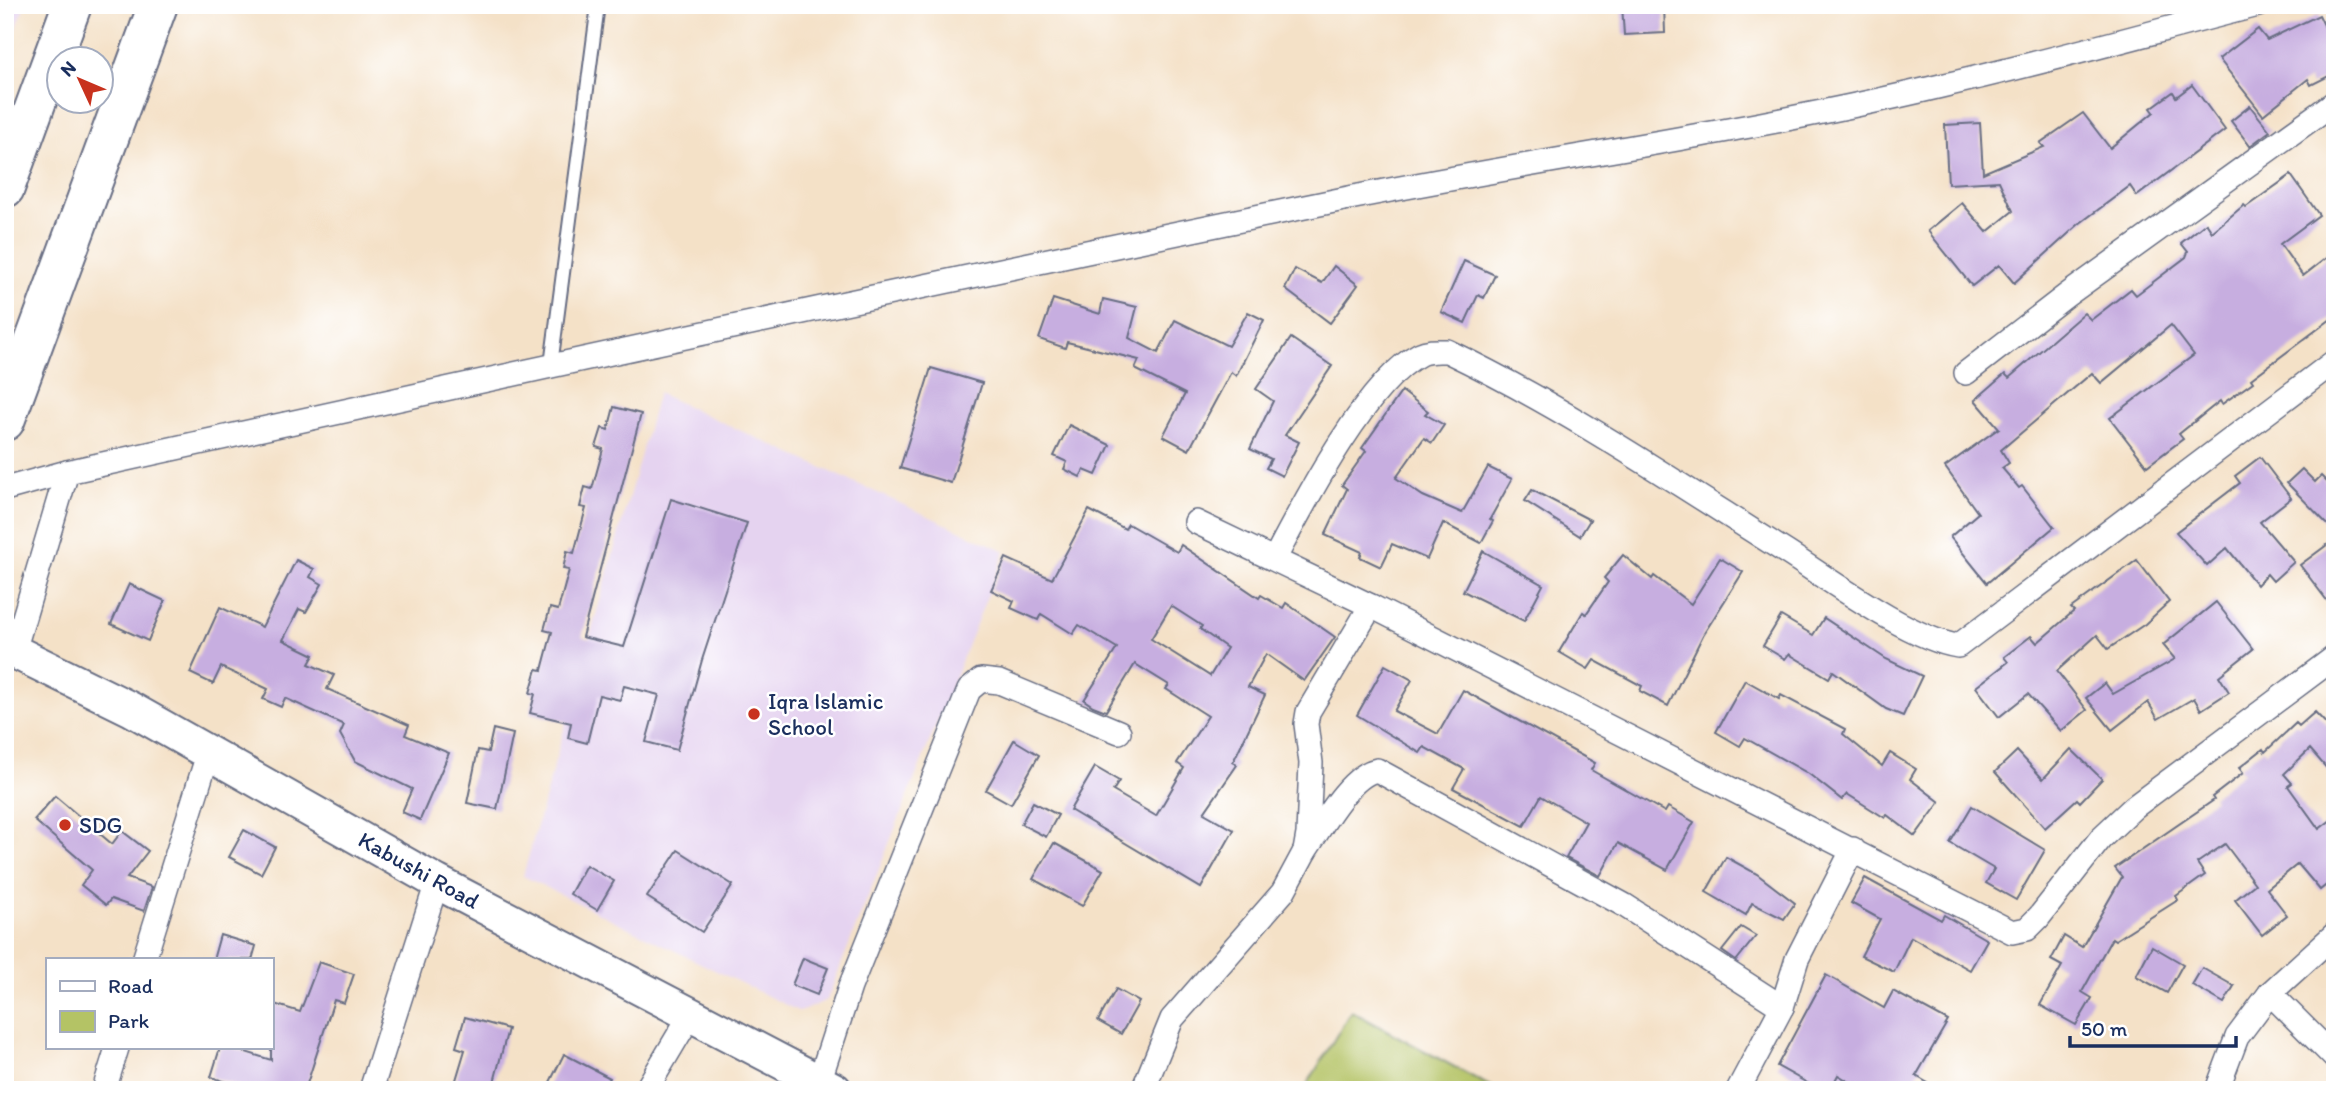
<svg xmlns="http://www.w3.org/2000/svg" width="2340" height="1095" font-family="Itim,sans-serif">
<style>
.built{fill:#e5d3f0}
.green{fill:#b4c365;stroke:#687962;stroke-width:2}
.building{fill:#c7aee0;fill-rule:evenodd}
.lines{fill:none;stroke-linecap:round;stroke-linejoin:round}
.service-casing{stroke:#676d83;stroke-width:16}
.minor-casing{stroke:#676d83;stroke-width:26}
.secondary-casing{stroke:#676d83;stroke-width:37}
.trunk-casing{stroke:#676d83;stroke-width:42}
.service{stroke:#fff;stroke-width:12}
.minor{stroke:#fff;stroke-width:23}
.secondary{stroke:#fff;stroke-width:33}
.trunk{stroke:#fff;stroke-width:38}
.poi-dot{fill:#c8321e;stroke:#fff;stroke-width:2.5}
.labels{text-anchor:middle;dominant-baseline:central;stroke-width:5;stroke-linejoin:round;paint-order:stroke}
.poi-label{font-size:23px;fill:#1b2f5e;stroke:#fff;text-anchor:start}
.street-label{font-size:23px;fill:#1b2f5e;stroke:#fff}
</style>
<rect width="100%" height="100%" fill="#fff"/>
<filter id="ink" filterUnits="userSpaceOnUse"><feTurbulence type="fractalNoise" baseFrequency=".0143" numOctaves="2"/><feDisplacementMap in="SourceGraphic" scale="14" xChannelSelector="R" yChannelSelector="G"/><feConvolveMatrix kernelMatrix="1 2 1 2 8 2 1 2 1" color-interpolation-filters="sRGB"/></filter>
<filter id="wash" filterUnits="userSpaceOnUse"><feTurbulence type="fractalNoise" baseFrequency=".00686" numOctaves="4" result="noise"/><feDisplacementMap in="SourceGraphic" scale="28" xChannelSelector="R" yChannelSelector="G"/><feGaussianBlur stdDeviation="1.57" result="paint"/><feColorMatrix in="noise" values="0 0 0 0 0 0 0 0 0 0 0 0 0 0 0 0 0 1.4 0 .05"/><feComposite in="paint" operator="in"/></filter>
<g filter="url(#wash)">
<rect width="100%" height="100%" fill="#f4e1c7"/>
<!-- built -->
<g class="built">
<path d="M5 5H25L5 59Z"/>
<path d="M658 393 1005 551 827 1000 800 1012 523 876Z"/>
</g>
<!-- green -->
<path class="green" d="M1351 1011 1497 1090H1304Z"/>
<g id="blocks">
<!-- building -->
<g class="building">
<path d="M1622 5H1664L1665 33 1624 35Z"/>
<path d="M2319 15 2335 48V73L2311 85 2308 79 2263 115 2219 59 2258 29 2267 40Z"/>
<path d="M2192 85 2225 130 2137 196 2130 186 2079 224 2014 283 1999 265 1972 286 1928 231 1962 203 1987 232 2013 211 1999 181 1948 184 1945 125 1980 123 1983 173 2044 147 2040 143 2083 113 2110 148 2154 112 2151 108 2173 92 2176 97Z"/>
<path d="M2250 106 2270 131 2250 146 2231 121Z"/>
<path d="M2291 175 2319 215 2280 244 2303 276 2335 251V316L2251 379 2253 382 2222 404 2220 401 2179 434 2183 439 2147 466 2110 418 2194 355 2171 325 2101 383 2092 373 2001 450 2009 463 2002 468 2019 488 2022 486 2054 527 1987 583 1950 537 1978 513 1945 467 1999 428 1975 400 2005 374 2009 378 2084 313 2091 320 2131 289 2136 295 2186 257 2188 252 2181 243 2206 223 2212 232 2244 205 2246 207Z"/>
<path d="M1464 261 1495 275 1484 298 1478 295 1465 323 1441 312Z"/>
<path d="M1334 266 1358 285 1330 323 1285 289 1295 269 1322 283Z"/>
<path d="M1053 299 1100 314 1103 299 1137 307 1129 338 1158 353 1175 320 1228 346 1248 312 1264 320 1236 376 1231 372 1189 450 1163 436 1185 394 1135 369 1139 360 1067 342 1065 348 1039 339Z"/>
<path d="M1291 338 1332 366 1285 435 1299 442 1282 476 1266 468 1271 459 1250 449 1273 401 1256 389Z"/>
<path d="M931 368 982 383 951 483 900 468Z"/>
<path d="M1402 391 1428 411 1425 414 1444 425 1432 443 1424 438 1396 478 1423 496 1462 513 1488 467 1512 479 1490 519 1493 521 1481 543 1443 523 1427 559 1392 544 1381 567 1360 557 1362 552 1325 535 1347 489 1342 485 1366 451 1362 448Z"/>
<path d="M614 407 641 414 582 637 624 647 671 499 747 523 702 660 677 750 646 742 659 695 624 686 620 700 599 695 587 743 568 738 571 723 530 713 535 694 530 693 537 669 542 670 552 632 544 630 550 608 558 610 569 570 563 569 567 551 574 553 586 508 580 507 585 487 592 489 603 449 596 447 602 428 608 430Z"/>
<path d="M1069 425 1110 445 1096 475 1084 470 1080 477 1064 469 1067 462 1054 456Z"/>
<path d="M2260 457 2291 498 2260 522 2294 562 2273 581 2267 574 2257 585 2227 548 2207 566 2176 532 2240 483 2235 476Z"/>
<path d="M2302 469 2315 482 2321 476 2335 490V532L2287 483Z"/>
<path d="M1532 490 1590 520 1580 536 1525 501Z"/>
<path d="M1089 510 1125 529 1128 524 1177 552 1181 545 1259 598 1261 595 1283 608 1286 603 1335 637 1304 681 1266 654 1248 687 1265 695 1233 762 1237 765 1204 813 1234 830 1201 888 1070 810 1095 767 1119 781 1113 791 1156 816 1184 768 1177 763 1208 716 1166 689 1169 685 1135 664 1106 711 1093 706 1084 700 1117 648 1079 625 1073 634 1041 614 1038 620 1011 608 1014 601 991 590 1006 558 1052 579ZM1171 606 1202 626 1200 629 1227 648 1210 676 1151 639Z"/>
<path d="M2335 539V611L2300 565Z"/>
<path d="M1483 551 1543 585 1524 621 1463 591Z"/>
<path d="M1623 555 1652 579 1654 576 1691 604 1720 558 1743 572 1703 635 1668 706 1640 691 1642 686 1594 660 1588 669 1559 652 1583 612 1586 614 1608 582 1604 578Z"/>
<path d="M296 560 314 569 310 577 322 584 306 612 299 609 283 640 314 655 309 664 334 675 327 689 409 725 405 735 449 753 420 820 402 812 412 789 355 761 340 734 344 725 285 698 281 707 263 699 268 689 221 667 213 684 190 673 220 607 262 627Z"/>
<path d="M2137 560 2169 602 2145 624 2108 649 2097 635 2057 671 2087 710 2061 731 2028 694 1999 717 1976 687 2008 662 2004 657 2031 636 2037 643 2074 611 2071 608Z"/>
<path d="M129 584 165 601 148 641 111 624Z"/>
<path d="M2216 602 2253 649 2219 676 2229 692 2201 710 2194 698 2158 719 2148 702 2112 730 2086 698 2105 683 2113 694 2175 659 2163 645Z"/>
<path d="M1781 616 1813 635 1824 618 1886 659 1922 676 1903 716 1886 709 1833 671 1829 678 1789 654 1785 659 1763 646Z"/>
<path d="M1385 665 1412 680 1394 711 1438 734 1463 690 1595 763 1591 770 1665 812 1668 807 1694 822 1667 870 1618 843 1600 876 1566 858 1586 822 1541 796 1524 826 1453 788 1464 769 1424 747 1420 753 1357 715Z"/>
<path d="M1745 680 1779 699 1781 695 1845 729 1843 734 1882 766 1890 753 1916 769 1910 779 1940 802 1915 836 1887 815 1885 818 1847 794 1842 800 1809 774 1745 738 1740 746 1716 732Z"/>
<path d="M2315 712 2335 733V778L2310 749 2284 774 2292 783 2288 786 2319 829 2335 817V878L2320 890 2298 864 2267 889 2287 915 2262 935 2235 900 2255 884 2225 844 2197 863 2205 875 2176 896 2178 900 2115 940 2112 938 2082 992 2092 998 2076 1025 2040 1005 2062 966 2051 960 2064 936 2082 947 2122 877 2115 868 2214 800 2212 797 2243 773 2239 768 2263 749 2265 752 2296 723 2299 726Z"/>
<path d="M493 729 513 734 497 809 467 803 478 750 488 752Z"/>
<path d="M1014 740 1039 755 1011 804 986 790Z"/>
<path d="M2071 749 2102 779 2080 802 2077 799 2045 828 1995 772 2017 751 2043 779Z"/>
<path d="M55 796 112 844 122 831 148 851 127 878 152 887 144 911 111 899 106 905 81 885 92 870 34 820Z"/>
<path d="M1033 802 1058 815 1046 837 1021 824Z"/>
<path d="M1972 806 2045 850 2016 900 1986 883 1994 869 1950 843Z"/>
<path d="M244 830 275 847 261 874 229 857Z"/>
<path d="M1054 843 1103 870 1082 906 1033 879Z"/>
<path d="M678 850 733 885 702 932 647 897Z"/>
<path d="M1726 857 1757 874 1795 903 1784 919 1752 903 1746 915 1706 892Z"/>
<path d="M586 865 614 881 597 910 570 894Z"/>
<path d="M1865 878 1941 920 1944 915 1987 940 1970 970 1911 937 1894 972 1861 956 1880 919 1851 903Z"/>
<path d="M1741 927 1756 936 1736 961 1722 951Z"/>
<path d="M220 935 256 946 252 960H213Z"/>
<path d="M2152 946 2183 964 2167 993 2136 976Z"/>
<path d="M803 958 828 968 817 995 792 985Z"/>
<path d="M319 962 354 974 344 1003 334 1000 305 1090H251L211 1077 220 1048H233L271 1060V1003L300 1012Z"/>
<path d="M2202 968 2234 986 2224 1003 2192 985Z"/>
<path d="M1826 975 1884 1008 1893 991 1948 1021 1916 1076 1940 1090H1863L1838 1075 1830 1090H1820L1777 1066Z"/>
<path d="M1116 989 1139 1002 1121 1034 1098 1021Z"/>
<path d="M465 1017 508 1029 492 1090H453L465 1050 456 1047Z"/>
<path d="M564 1054 610 1078 603 1090H546Z"/>
</g>
</g>
</g>
<g filter="url(#ink)">
<use href="#blocks" fill-opacity="0" stroke="#676d83" stroke-width="2"/>
<g class="lines">
<defs>
<path id="service" d="M551 365 598 5"/>
<g id="minor">
<path d="M1966 373 2067 295 2335 102"/>
<path d="M5 489 67 472C492 378 917 286 1344 199 1542 159 1744 133 1941 86 2047 62 2152 32 2258 5"/>
<path d="M1196 522 1371 606 2012 932 2027 929 2039 917 2101 838 2134 807 2335 657"/>
<path d="M1275 558C1304 503 1366 382 1420 354 1428 350 1438 351 1447 351 1566 408 1675 482 1786 552 1830 580 1910 639 1958 646L2335 361"/>
<path d="M14 651 67 472"/>
<path d="M1305 851C1321 828 1349 775 1377 770L1624 905 1782 1007"/>
<path d="M144 960 209 751"/>
<path d="M2270 993 2335 1058"/>
<path d="M819 1082 850 987 969 690 981 680 999 682 1119 732"/>
<path d="M104 1090 117 1048"/>
<path d="M371 1090 437 882"/>
<path d="M646 1090 691 1014"/>
<path d="M1143 1090 1172 1019 1283 892 1305 851 1308 834 1311 763 1306 724 1308 712 1371 606"/>
<path d="M1738 1090 1782 1007 1797 959 1853 849"/>
<path d="M2217 1090 2237 1037 2270 993 2335 934"/>
</g>
<path id="secondary" d="M5 647 131 709 437 882 835 1090"/>
<g id="trunk">
<path d="M5 188 72 5"/>
<path d="M5 421 158 5"/>
</g>
</defs>
<!-- service casing -->
<use href="#service" class="service-casing"/>
<!-- minor casing -->
<use href="#minor" class="minor-casing"/>
<!-- secondary casing -->
<use href="#secondary" class="secondary-casing"/>
<!-- trunk casing -->
<use href="#trunk" class="trunk-casing"/>
<!-- service -->
<use href="#service" class="service"/>
<!-- minor -->
<use href="#minor" class="minor"/>
<!-- secondary -->
<use href="#secondary" class="secondary"/>
<!-- trunk -->
<use href="#trunk" class="trunk"/>
</g>
</g>
<!-- markers -->
<g class="poi-dot">
<circle cx="754" cy="714" r="7"/>
<circle cx="65" cy="825" r="7"/>
</g>
<g class="labels">
<!-- poi labels -->
<g class="poi-label">
<text x="768" y="701">Iqra Islamic<tspan x="768" dy="26">School</tspan></text>
<text x="79" y="825">SDG</text>
</g>
<!-- street labels -->
<g class="street-label">
<text transform="translate(419 870) rotate(29)">Kabushi Road</text>
</g>
</g>
<!-- margin -->
<rect width="2340" height="1095" fill="none" stroke="#fff" stroke-width="28"/>
<!-- legend -->
<rect x="46" y="958" width="228" height="91" fill="#ffffff" stroke="#a4acbf" stroke-width="2"/>
<rect x="60" y="981" width="35" height="10" fill="#ffffff" stroke="#a4acbf" stroke-width="2"/>
<text x="108" y="993" font-size="21" fill="#1b2f5e">Road</text>
<rect x="60" y="1011" width="35" height="21" fill="#b4c365" stroke="#a4acbf" stroke-width="2"/>
<text x="108" y="1028" font-size="21" fill="#1b2f5e">Park</text>
<!-- north arrow -->
<g transform="translate(80 80) rotate(314)"><circle r="33" fill="#ffffff" stroke="#a4acbf" stroke-width="2"/>
<path d="M0-5L12 26L0 18L-12 26Z" fill="#c8321e"/>
<text y="-10" font-size="19" font-weight="bold" text-anchor="middle" fill="#1b2f5e">N</text>
</g>
<!-- scale -->
<path d="M2070 1036v10h166v-10" fill="none" stroke="#1b2f5e" stroke-width="3.5"/>
<text x="2081" y="1036" font-size="21" fill="#1b2f5e" stroke="#ffffff" stroke-width="5" paint-order="stroke">50 m</text>
</svg>
